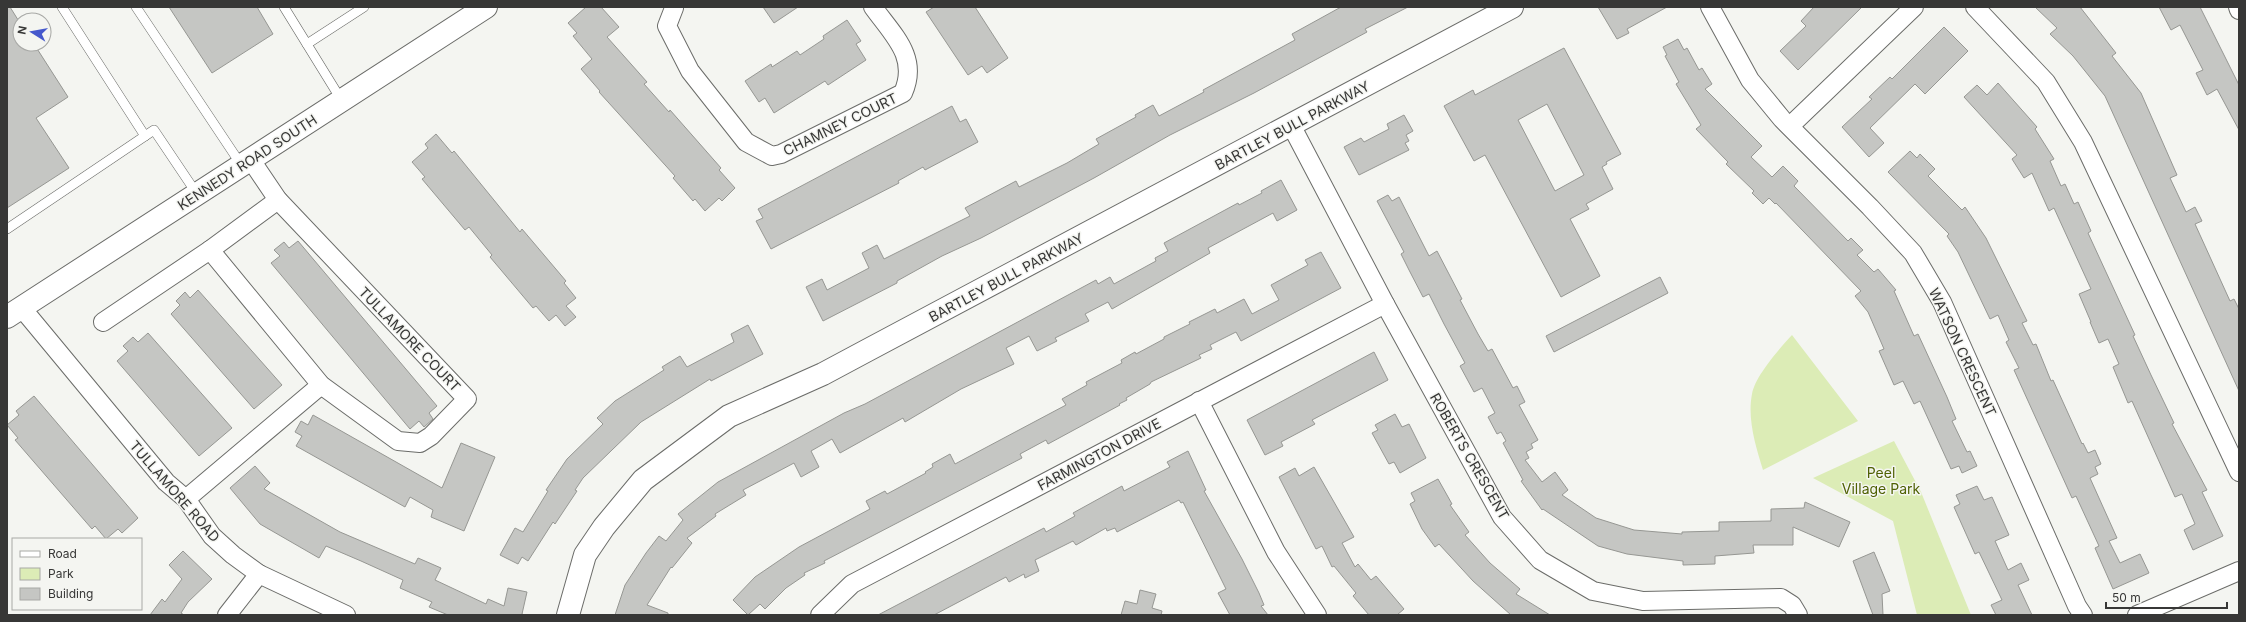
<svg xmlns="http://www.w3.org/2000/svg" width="2246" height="622" font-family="Inter,sans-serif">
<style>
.green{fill:#dcecb6}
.building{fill:#c5c6c3;stroke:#969793;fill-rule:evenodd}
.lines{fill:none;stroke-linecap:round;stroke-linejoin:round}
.lane-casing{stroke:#6b6c69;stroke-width:10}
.street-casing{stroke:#6b6c69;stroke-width:20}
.secondary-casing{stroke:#6b6c69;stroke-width:24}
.lane{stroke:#fff;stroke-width:9}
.street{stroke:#fff;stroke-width:18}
.secondary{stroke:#fff;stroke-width:22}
.labels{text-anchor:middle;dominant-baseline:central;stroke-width:3;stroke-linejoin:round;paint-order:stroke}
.street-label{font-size:14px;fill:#373736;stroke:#f4f5f1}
.park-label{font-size:14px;fill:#4f6103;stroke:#f4f5f1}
</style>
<rect width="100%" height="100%" fill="#f4f5f1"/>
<!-- green -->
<g class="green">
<path d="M1792 335 1858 421 1763 470C1756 447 1747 419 1752 394 1755 376 1780 348 1792 335Z"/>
<path d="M1894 441 1921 492 1971 615H1917L1893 521 1813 478Z"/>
</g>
<!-- building -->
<g class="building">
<path d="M7 7H10L20 23V44H34L68 97 36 118 69 168 7 208Z"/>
<path d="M169 7H257L273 34 212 73Z"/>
<path d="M586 7H601L619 27 607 37 647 82 644 84 669 112 670 110 721 168 719 170 735 188 722 201 719 198 705 211 695 199 693 201 673 178 675 176 599 92 600 91 581 69 592 59 573 36 577 33 568 23Z"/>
<path d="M763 7H798L774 23Z"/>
<path d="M934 7H975L1008 58 987 73 982 66 968 75 926 12Z"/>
<path d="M1341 7H1408L1365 29 1367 32 1254 93 1170 135 1094 178 981 238 942 256 897 281V283L823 321 806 287 822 279 827 290 869 268 862 253 877 245 884 259 970 216 965 208 1016 181 1019 187 1067 163 1099 144 1096 139 1136 117 1135 115 1153 105 1159 116 1204 92 1203 90 1295 40 1292 34Z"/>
<path d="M1598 7H1667L1627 29 1629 33 1617 39Z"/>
<path d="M1814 7H1862L1798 70 1780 51 1806 26 1801 21Z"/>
<path d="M2035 7H2080L2116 53 2112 56 2141 93 2177 175 2170 178 2186 212 2195 207 2202 221 2195 224 2230 301 2234 299 2239 309V391L2105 96 2073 56 2050 34 2057 28Z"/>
<path d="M2159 7H2200L2239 85V130L2217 89 2207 95 2196 73 2203 70 2180 25 2171 30Z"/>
<path d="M847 20 861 41 856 44 866 60 828 85 825 81 774 113 765 98 759 102 745 81 771 64 772 67 797 51 800 55 824 39 823 36Z"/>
<path d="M1944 27 1968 51 1925 94 1915 84 1870 128 1884 143 1869 157 1842 127 1872 99 1869 97 1890 77 1892 79Z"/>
<path d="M1678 39 1684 50 1687 48 1699 70 1702 68 1712 84 1705 89 1762 146 1751 157 1772 177 1783 166 1798 181 1794 186 1848 241 1851 238 1863 250 1857 255 1874 272 1878 269 1896 290 1894 291 1914 336 1918 334 1947 397 1956 419 1952 421 1967 452 1970 451 1977 466 1962 473 1959 466 1951 469 1920 401 1914 404 1903 381 1894 385 1879 351 1884 349 1868 312 1855 296 1861 291 1776 203 1775 204 1769 198 1763 204 1752 193 1754 191 1726 164 1728 162 1696 129 1701 125 1676 84 1679 82 1665 56 1667 55 1663 47Z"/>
<path d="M1564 48 1621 154 1606 162 1607 164 1602 167 1613 189 1586 204 1589 209 1570 219 1600 276 1561 297 1485 155 1474 161 1444 106 1473 90 1475 95ZM1547 104 1584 175 1555 191 1518 120Z"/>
<path d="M1998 83 2037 127 2035 129 2054 159 2050 161 2061 186 2065 184 2074 204 2078 202 2091 231 2088 233 2135 335 2133 336 2151 375 2174 423 2172 424 2207 490 2202 492 2223 536 2193 550 2184 530 2195 524 2182 494 2175 497 2132 401 2128 403 2113 367 2119 364 2108 339 2099 343 2090 322H2091L2079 294 2091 289 2054 208 2049 211 2032 173 2024 178 2012 159 2017 155 1964 97 1977 85 1987 95Z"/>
<path d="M952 106 960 122 966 119 978 142 925 170 923 167 898 181 899 183 771 249 756 221 763 218 758 209Z"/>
<path d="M1404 115 1413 131 1406 135 1409 141 1405 143 1409 150 1359 175 1344 147 1361 138 1364 142 1389 129 1387 124Z"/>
<path d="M436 134 452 153 454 151 520 232 522 229 566 281 564 283 576 298 566 306 576 317 565 326 556 315 549 321 536 306 533 308 490 257 492 255 469 227 465 230 422 179 425 177 412 162 428 148 425 144Z"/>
<path d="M1910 151 1917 158 1920 154 1935 169 1928 176 1962 210 1965 207 1986 238 2027 321 2022 323 2033 345 2036 344 2051 381 2053 380 2082 444 2083 443 2088 453 2095 450 2101 464 2095 467 2098 474 2090 478 2117 538 2109 541 2120 563 2140 554 2149 573 2113 589 2095 548 2099 546 2076 496 2072 498 2014 370 2019 368 2006 342 2009 340 1998 315 1990 319 1958 252 1947 236 1949 234 1888 172Z"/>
<path d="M1281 180 1297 210 1277 221 1273 213 1208 248 1210 253 1112 309 1108 302 1085 314 1089 321 1055 338 1057 341 1037 351 1029 336 1006 348 1014 364 961 389 905 422 903 418 840 453 832 439 811 451 819 467 801 477 794 463 743 490 746 495 715 514 716 516 687 538 692 543 672 568 671 567 647 605 668 613V615H615L625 585 646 553 659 536 666 541 683 520 678 514 718 482 844 413 865 404 1096 280 1098 284 1110 277 1114 284 1156 261 1155 258 1168 251 1164 243 1238 203 1239 205 1262 193 1261 191Z"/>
<path d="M1388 195 1392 201 1399 197 1429 256 1437 251 1462 299 1460 300 1478 334 1488 351 1492 349 1513 388 1517 386 1525 402 1519 405 1538 440 1531 444 1533 448 1526 452 1529 458 1525 460 1542 482 1555 472 1568 490 1562 495 1596 518 1634 530 1682 534V532L1719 531V522L1771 521V509L1804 508 1805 502 1850 522 1839 547 1793 527V545H1753L1754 553 1715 556V564L1683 565V561L1627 554 1598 546 1543 509 1542 510 1521 481 1523 480 1503 443 1506 441 1501 432 1497 434 1488 417 1495 413 1482 388 1474 392 1460 366 1465 363 1444 324 1429 294 1423 297 1409 270 1401 254 1404 252 1377 201Z"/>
<path d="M298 241 437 406 429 413 433 419 424 427 419 421 410 429 271 263 280 256 274 250 284 242 289 248Z"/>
<path d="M1321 252 1341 288 1241 341 1236 332 1210 345 1212 349 1199 355 1201 358 1151 382 1150 384 1126 398 1127 400 1119 404 1120 405 1048 444 1046 440 1020 454 1022 458 824 561 825 563 804 573 805 575 786 588 765 609 760 604 748 615 733 600 755 577 799 547 870 509 866 501 885 491 887 494 926 473 925 472 933 467 932 464 950 454 955 464 1066 405 1062 399 1087 385 1086 382 1122 363 1121 360 1135 352 1136 354 1164 339V337L1190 324 1189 322 1215 309 1217 313 1244 299 1252 314 1279 300 1271 285 1308 265 1305 260Z"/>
<path d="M1660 277 1668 293 1554 352 1546 336Z"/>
<path d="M198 290 282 385 254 409 171 314 180 305 176 301 185 292 190 298Z"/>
<path d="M748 325 763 354 711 381 710 379 641 422 583 478 575 490 577 491 555 524 553 522 528 561 522 557 518 564 500 555 515 528 523 532 548 491 546 490 567 459 603 424 597 418 615 401 664 370 662 367 680 356 687 367 734 342 731 334Z"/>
<path d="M148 333 232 428 199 456 117 361 128 351 123 346 133 337 138 342Z"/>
<path d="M1374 352 1388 380 1312 420 1315 424 1281 442 1283 446 1265 455 1247 420Z"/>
<path d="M34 396 138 518 122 533 118 529 106 539 95 526 92 529 15 440 18 438 7 425 19 415 16 411Z"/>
<path d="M1395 414 1402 427 1409 424 1426 458 1400 473 1394 462 1389 464 1372 433 1378 430 1375 425Z"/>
<path d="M313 415 442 488 461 443 495 457 464 531 431 517 433 510 410 497 405 507 296 446 302 436 295 432 301 421 308 425Z"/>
<path d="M1188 451 1206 490 1204 491 1242 559 1259 593 1264 605 1261 606 1268 615H1230L1218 593 1226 589 1183 502 1181 503 1179 500 1117 532 1115 528 1107 531 1106 528 1076 545 1073 541 1035 560 1039 571 1025 578 1024 574 1009 582 1006 577 934 615H878L1044 528 1046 532 1075 516 1073 513 1122 486 1124 491 1170 467 1167 462Z"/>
<path d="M255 466 270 483 264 489 340 532 415 564 418 558 441 568 435 580 486 604 488 599 504 606 508 588 527 592 522 614 524 615H448L429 607 432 602 400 588 403 580 361 561 326 546 319 558 260 524 230 488Z"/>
<path d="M1314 467 1354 537 1342 543 1355 567 1358 564 1371 580 1376 576 1404 609 1397 615H1369L1353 596 1356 593 1334 566 1332 567 1322 546 1316 549 1279 477 1295 468 1299 476Z"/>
<path d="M1438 479 1452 504 1450 505 1469 532 1465 535 1490 563 1520 589 1516 594 1550 615H1511L1473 581 1439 544 1435 547 1422 529 1410 504 1415 501 1411 493Z"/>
<path d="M1977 486 1984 500 1992 497 2009 535 1995 541 2008 570 2021 563 2029 580 2018 585 2032 615H1996L1991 605 2002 600 1979 552 1975 554 1954 507 1960 504 1956 495Z"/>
<path d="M183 551 212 579 188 602 181 613 184 615H150L162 599 165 602 182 579 169 565Z"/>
<path d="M1874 552 1890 591 1882 594 1883 615H1873L1853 561Z"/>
<path d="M1140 590 1156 594 1152 608 1162 611 1161 615H1121L1125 601 1137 604Z"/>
</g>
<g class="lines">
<defs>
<g id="lane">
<path d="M136 7 242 166"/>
<path d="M284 7 342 101"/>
<path d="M307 44 364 7"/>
<path d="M145 136 154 130 197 194"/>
<path d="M7 229 145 136 62 7"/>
</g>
<g id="street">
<path d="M1710 7 1750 80 1782 119 1870 207 1913 253 1942 302 2077 606 2083 615"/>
<path d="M1975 7 2046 82 2083 142 2239 472"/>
<path d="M2238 7 2239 10"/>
<path d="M674 8 667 26 690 71 746 142 772 156 781 154 903 93C919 57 893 35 873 7"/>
<path d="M1291 125 1385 304 1502 517 1540 560 1593 591 1643 601 1781 598 1792 605 1798 615"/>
<path d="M1790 126 1914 7"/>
<path d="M210 250 321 385 398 441 420 443 431 436 467 399 278 200 251 160"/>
<path d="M21 307 166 482 186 499 212 536 233 555 259 574 346 615"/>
<path d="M103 322 210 250 278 200"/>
<path d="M1199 401 1276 552 1317 615"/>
<path d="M186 499 321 385"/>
<path d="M227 615 259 574"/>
<path d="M820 615 852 584 1385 304"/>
<path d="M2137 615 2239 571"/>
</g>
<g id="secondary">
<path d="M7 317 486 7"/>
<path d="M568 615 585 555 604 527 643 480 729 416 823 374 866 351 1512 7"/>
</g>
</defs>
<!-- lane casing -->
<use href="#lane" class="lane-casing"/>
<!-- street casing -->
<use href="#street" class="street-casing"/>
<!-- secondary casing -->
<use href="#secondary" class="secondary-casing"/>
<!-- lane -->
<use href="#lane" class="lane"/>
<!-- street -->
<use href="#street" class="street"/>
<!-- secondary -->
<use href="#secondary" class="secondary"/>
</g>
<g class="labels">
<!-- street labels -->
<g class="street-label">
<text transform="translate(840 124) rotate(-26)">CHAMNEY COURT</text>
<text transform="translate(1292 125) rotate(-28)">BARTLEY BULL PARKWAY</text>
<text transform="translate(247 162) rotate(-33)">KENNEDY ROAD SOUTH</text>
<text transform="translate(1006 277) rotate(-28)">BARTLEY BULL PARKWAY</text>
<text transform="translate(410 339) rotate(46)">TULLAMORE COURT</text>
<text transform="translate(1963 352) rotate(65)">WATSON CRESCENT</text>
<text transform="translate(1099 454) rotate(-28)">FARMINGTON DRIVE</text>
<text transform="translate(1470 456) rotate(60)">ROBERTS CRESCENT</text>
<text transform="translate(175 491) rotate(49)">TULLAMORE ROAD</text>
</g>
<!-- park labels -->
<g class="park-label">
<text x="1881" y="472">Peel<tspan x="1881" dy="16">Village Park</tspan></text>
</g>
</g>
<!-- border -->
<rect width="2246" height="622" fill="none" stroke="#373736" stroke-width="16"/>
<!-- legend -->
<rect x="12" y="538" width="130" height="72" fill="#f4f5f1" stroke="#a8a9a6"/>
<rect x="20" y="551" width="20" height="6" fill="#ffffff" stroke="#a8a9a6"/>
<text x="48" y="558" font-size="12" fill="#373736">Road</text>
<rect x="20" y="568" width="20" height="12" fill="#dcecb6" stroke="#a8a9a6"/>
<text x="48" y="578" font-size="12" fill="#373736">Park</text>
<rect x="20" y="588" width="20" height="12" fill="#c5c6c3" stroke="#a8a9a6"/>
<text x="48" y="598" font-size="12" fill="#373736">Building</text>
<!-- north arrow -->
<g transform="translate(32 32) rotate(281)"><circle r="19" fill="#f4f5f1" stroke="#a8a9a6"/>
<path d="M0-3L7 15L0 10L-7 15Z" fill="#4558cc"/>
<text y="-6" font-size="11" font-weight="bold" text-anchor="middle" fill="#373736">N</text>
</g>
<!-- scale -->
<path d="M2106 602v6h121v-6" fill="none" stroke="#373736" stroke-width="2"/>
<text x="2112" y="602" font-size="12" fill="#373736" stroke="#f4f5f1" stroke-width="3" paint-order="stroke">50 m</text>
</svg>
